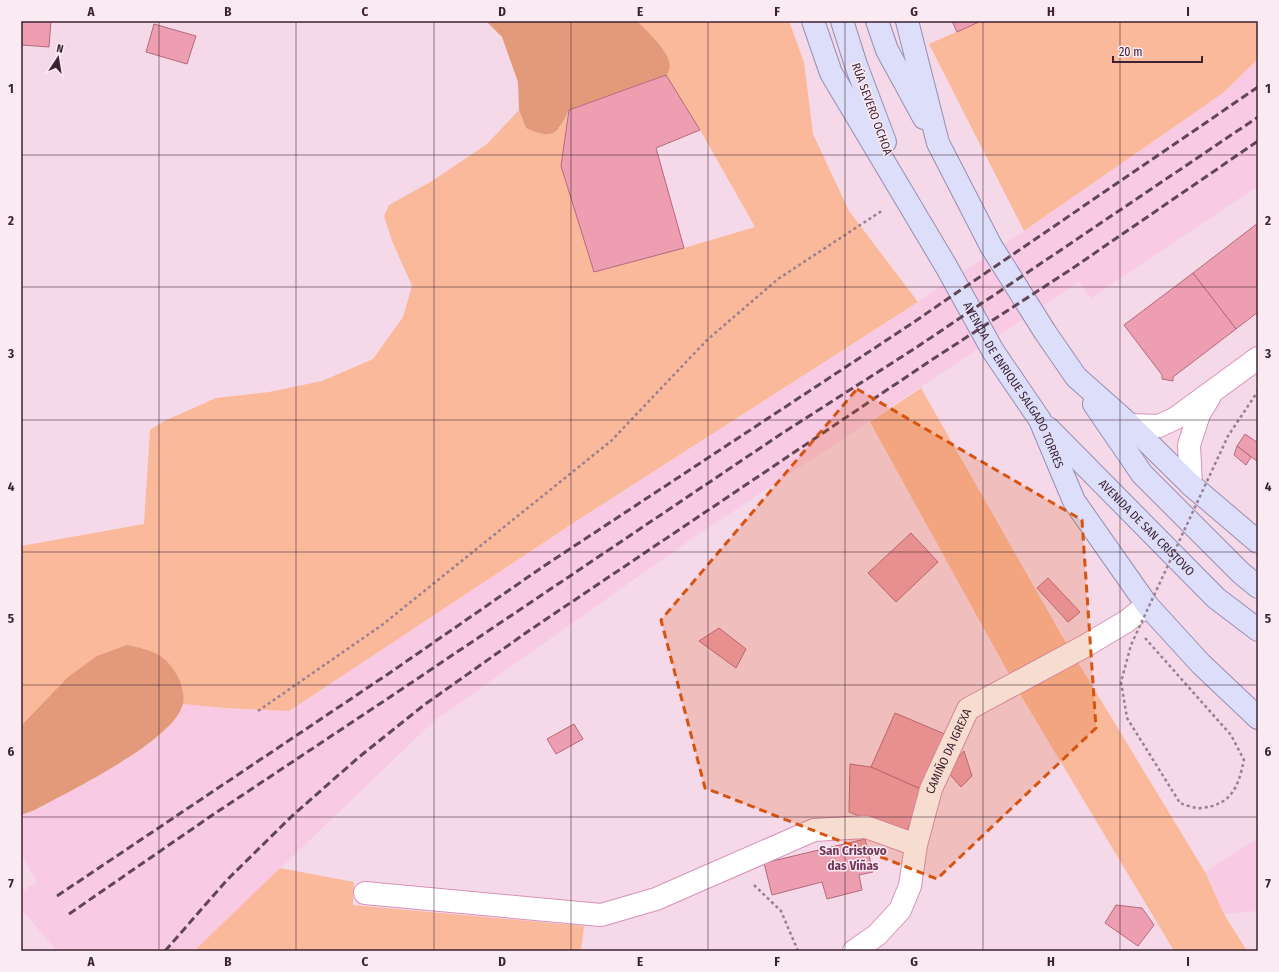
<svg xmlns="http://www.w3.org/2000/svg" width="1279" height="972" font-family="'Fira Sans Condensed',sans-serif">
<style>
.built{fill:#f9cae4}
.green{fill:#fbb99c}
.forest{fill:#e39a7b}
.building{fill:#ed9eb1;stroke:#b46a7d}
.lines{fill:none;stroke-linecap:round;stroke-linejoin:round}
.minor-casing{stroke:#d692ba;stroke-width:24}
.major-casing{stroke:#978eb2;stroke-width:24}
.path{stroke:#9b7f8f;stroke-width:2.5;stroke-dasharray:3 3;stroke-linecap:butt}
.minor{stroke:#fff;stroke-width:22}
.major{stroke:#dddefa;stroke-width:22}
.rail{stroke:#614656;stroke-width:3;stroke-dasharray:8 4;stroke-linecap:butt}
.path-bridge{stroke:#9b7f8f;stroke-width:2.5;stroke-dasharray:3 3;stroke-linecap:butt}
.marked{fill:#d75410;fill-opacity:0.2;stroke:#d75410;stroke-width:3;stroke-dasharray:8 5;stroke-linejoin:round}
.grid{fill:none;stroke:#3d2232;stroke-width:1;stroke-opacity:0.55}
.labels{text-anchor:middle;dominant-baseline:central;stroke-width:3;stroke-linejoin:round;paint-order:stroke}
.street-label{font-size:12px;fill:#3d2232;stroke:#faebf3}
.neighbourhood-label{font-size:13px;font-weight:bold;fill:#72375b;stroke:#faebf3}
.neatline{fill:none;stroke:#3d2232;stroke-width:1.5}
.grid-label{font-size:13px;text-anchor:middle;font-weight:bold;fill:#3d2232}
</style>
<rect width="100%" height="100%" fill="#f6d9e9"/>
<!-- built -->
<g class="built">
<path d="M1258 59V186L1091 298 1079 282 687 542 434 721 194 951H57L21 909V892L37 882 21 855V815L35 810 125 761 159 736 171 724 183 704 224 708 289 711 581 518 894 318 1039 221 1223 93Z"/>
<path d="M1258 838V911L1224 914 1205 872Z"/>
</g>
<!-- green -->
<g class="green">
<path d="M630 21H789L804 62 813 134 849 211 918 302 581 518 289 711 224 708 183 704 182 684 21 726V546L144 524 150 430 162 422 216 398 269 392 322 381 373 359 403 317 412 286 392 241 384 216 389 205 432 181 487 144 519 110 526 128H560L569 110 561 166 684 248 755 227 700 130Z"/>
<path d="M981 21H1258V59L1223 93 1024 231 929 44Z"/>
<path d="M921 388 1062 636 1205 872 1224 914 1247 951H1174L1020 694 870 422Z"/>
<path d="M280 868 354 882 353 905 584 926 581 951H194Z"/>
</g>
<!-- forest -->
<g class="forest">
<path d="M486 21H637C647 32 681 60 666 75L569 110C557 135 553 140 526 128L519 110 518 82 502 37Z"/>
<path d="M127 645C153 651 165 653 178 677 182 684 185 696 183 704 173 742 69 791 35 810L21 815V726L68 677 97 656Z"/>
</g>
<!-- building -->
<g class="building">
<path d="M21 21H51L49 47 21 45Z"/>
<path d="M952 21H981L957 32Z"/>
<path d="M154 24 196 36 187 64 146 52Z"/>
<path d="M666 75 700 130 656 148 684 248 594 272 561 166 569 110Z"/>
<path d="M1258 223V312L1236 329 1193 273Z"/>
<path d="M1193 273 1236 329 1173 377V381L1162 379V375L1124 325Z"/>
<path d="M1245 434 1258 443V462L1237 446Z"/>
<path d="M1237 446 1251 457 1246 465 1234 455Z"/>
<path d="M911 533 938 562 896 602 868 573Z"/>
<path d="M1048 578 1080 612 1068 622 1037 588Z"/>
<path d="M719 628 746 649 736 668 699 641Z"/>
<path d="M895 713 947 735 923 790 871 767Z"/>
<path d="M574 724 583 739 556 754 547 739Z"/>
<path d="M964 751 972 776 961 787 947 771Z"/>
<path d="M850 764 871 767 923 790 906 834 849 812Z"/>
<path d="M865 839 873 872 859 875 862 890 827 899 822 882 772 895 764 863Z"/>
<path d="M1116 905 1142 908 1154 925 1138 946 1105 923Z"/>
</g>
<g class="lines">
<defs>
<g id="minor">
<path d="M1130 425 1159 426 1176 418 1258 358"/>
<path d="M1191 485 1189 445 1199 414 1209 398"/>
<path d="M365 893 601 915 656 899 814 830 866 827 916 845"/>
<path id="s1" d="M854 951 877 935 900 910 910 886 916 845 931 789 968 709 1085 646 1127 621 1147 605"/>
</g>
<g id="major">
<path id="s2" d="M813 21 831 73 946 266 993 351 1040 420 1074 501 1147 605 1201 664 1258 718"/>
<path d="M842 21 856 65 885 142"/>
<path d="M877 21 887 50 924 118"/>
<path d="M907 21 938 143 991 246 1045 332 1076 377 1130 425 1191 485 1258 542"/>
<path d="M1094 404 1142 474 1241 573 1258 587"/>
<path id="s3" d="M1048 428 1216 598 1258 630"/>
</g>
</defs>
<!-- minor casing -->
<use href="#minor" class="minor-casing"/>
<!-- major casing -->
<use href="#major" class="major-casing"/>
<!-- path -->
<g class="path">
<path d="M258 711 382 625 611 441 707 340 778 279 883 210"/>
<path d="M754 885 781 911 798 951"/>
</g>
<!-- minor -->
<use href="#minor" class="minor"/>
<!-- major -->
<use href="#major" class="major"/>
<!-- rail -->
<g class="rail">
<path d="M57 896 391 672 544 566 908 326 1258 87"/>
<path d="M69 914 211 816 402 689 781 434 917 347 1258 117"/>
<path d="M165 951 227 880 292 816 359 757 424 705 530 630 930 361 1070 270 1258 141"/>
</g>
<!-- path-bridge -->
<path class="path-bridge" d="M1145 638 1231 735 1244 760C1238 787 1232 805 1201 808 1195 809 1186 805 1180 803L1127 718 1121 682 1131 645 1228 436 1258 391"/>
</g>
<!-- marked area -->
<path class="marked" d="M857 389 1082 520 1096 728 937 879 705 788 661 620Z"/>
<!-- grid -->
<path class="grid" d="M159 21V951M296 21V951M434 21V951M571 21V951M708 21V951M845 21V951M983 21V951M1120 21V951M21 155H1258M21 287H1258M21 420H1258M21 552H1258M21 685H1258M21 817H1258"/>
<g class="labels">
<!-- street labels -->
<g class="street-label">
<text transform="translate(872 109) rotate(70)">RÚA SEVERO OCHOA</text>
<text stroke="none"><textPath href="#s2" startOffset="417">AVENIDA DE ENRIQUE SALGADO TORRES</textPath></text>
<text stroke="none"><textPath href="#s3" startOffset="140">AVENIDA DE SAN CRISTOVO</textPath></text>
<text stroke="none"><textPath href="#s1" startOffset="229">CAMIÑO DA IGREXA</textPath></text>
</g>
<!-- neighbourhood labels -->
<g class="neighbourhood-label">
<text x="853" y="850">San Cristovo<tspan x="853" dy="15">das Viñas</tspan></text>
</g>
</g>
<!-- border -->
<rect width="1279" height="972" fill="none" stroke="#faebf3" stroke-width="44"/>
<!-- north arrow -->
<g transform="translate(58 58) rotate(12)" stroke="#faebf3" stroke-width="3" paint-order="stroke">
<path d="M0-3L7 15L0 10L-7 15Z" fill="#3d2232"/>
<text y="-6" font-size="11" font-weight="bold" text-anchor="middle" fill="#3d2232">N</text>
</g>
<!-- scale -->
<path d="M1113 56v6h89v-6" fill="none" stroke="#3d2232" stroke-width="2"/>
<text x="1119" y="56" font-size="12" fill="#3d2232" stroke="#faebf3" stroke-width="3" paint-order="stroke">20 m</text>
<rect x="22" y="22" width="1235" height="928" class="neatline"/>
<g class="grid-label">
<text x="91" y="16">A</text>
<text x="228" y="16">B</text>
<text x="365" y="16">C</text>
<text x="502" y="16">D</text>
<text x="640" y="16">E</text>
<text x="777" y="16">F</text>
<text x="914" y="16">G</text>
<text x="1051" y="16">H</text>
<text x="1188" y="16">I</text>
<text x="11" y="93">1</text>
<text x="1268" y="93">1</text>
<text x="11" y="225">2</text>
<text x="1268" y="225">2</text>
<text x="11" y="358">3</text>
<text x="1268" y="358">3</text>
<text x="11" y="491">4</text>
<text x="1268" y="491">4</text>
<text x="11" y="623">5</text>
<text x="1268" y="623">5</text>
<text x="11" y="756">6</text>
<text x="1268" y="756">6</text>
<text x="11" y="888">7</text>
<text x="1268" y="888">7</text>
<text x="91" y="966">A</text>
<text x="228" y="966">B</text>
<text x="365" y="966">C</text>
<text x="502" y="966">D</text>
<text x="640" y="966">E</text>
<text x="777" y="966">F</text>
<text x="914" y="966">G</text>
<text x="1051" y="966">H</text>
<text x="1188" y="966">I</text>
</g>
</svg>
